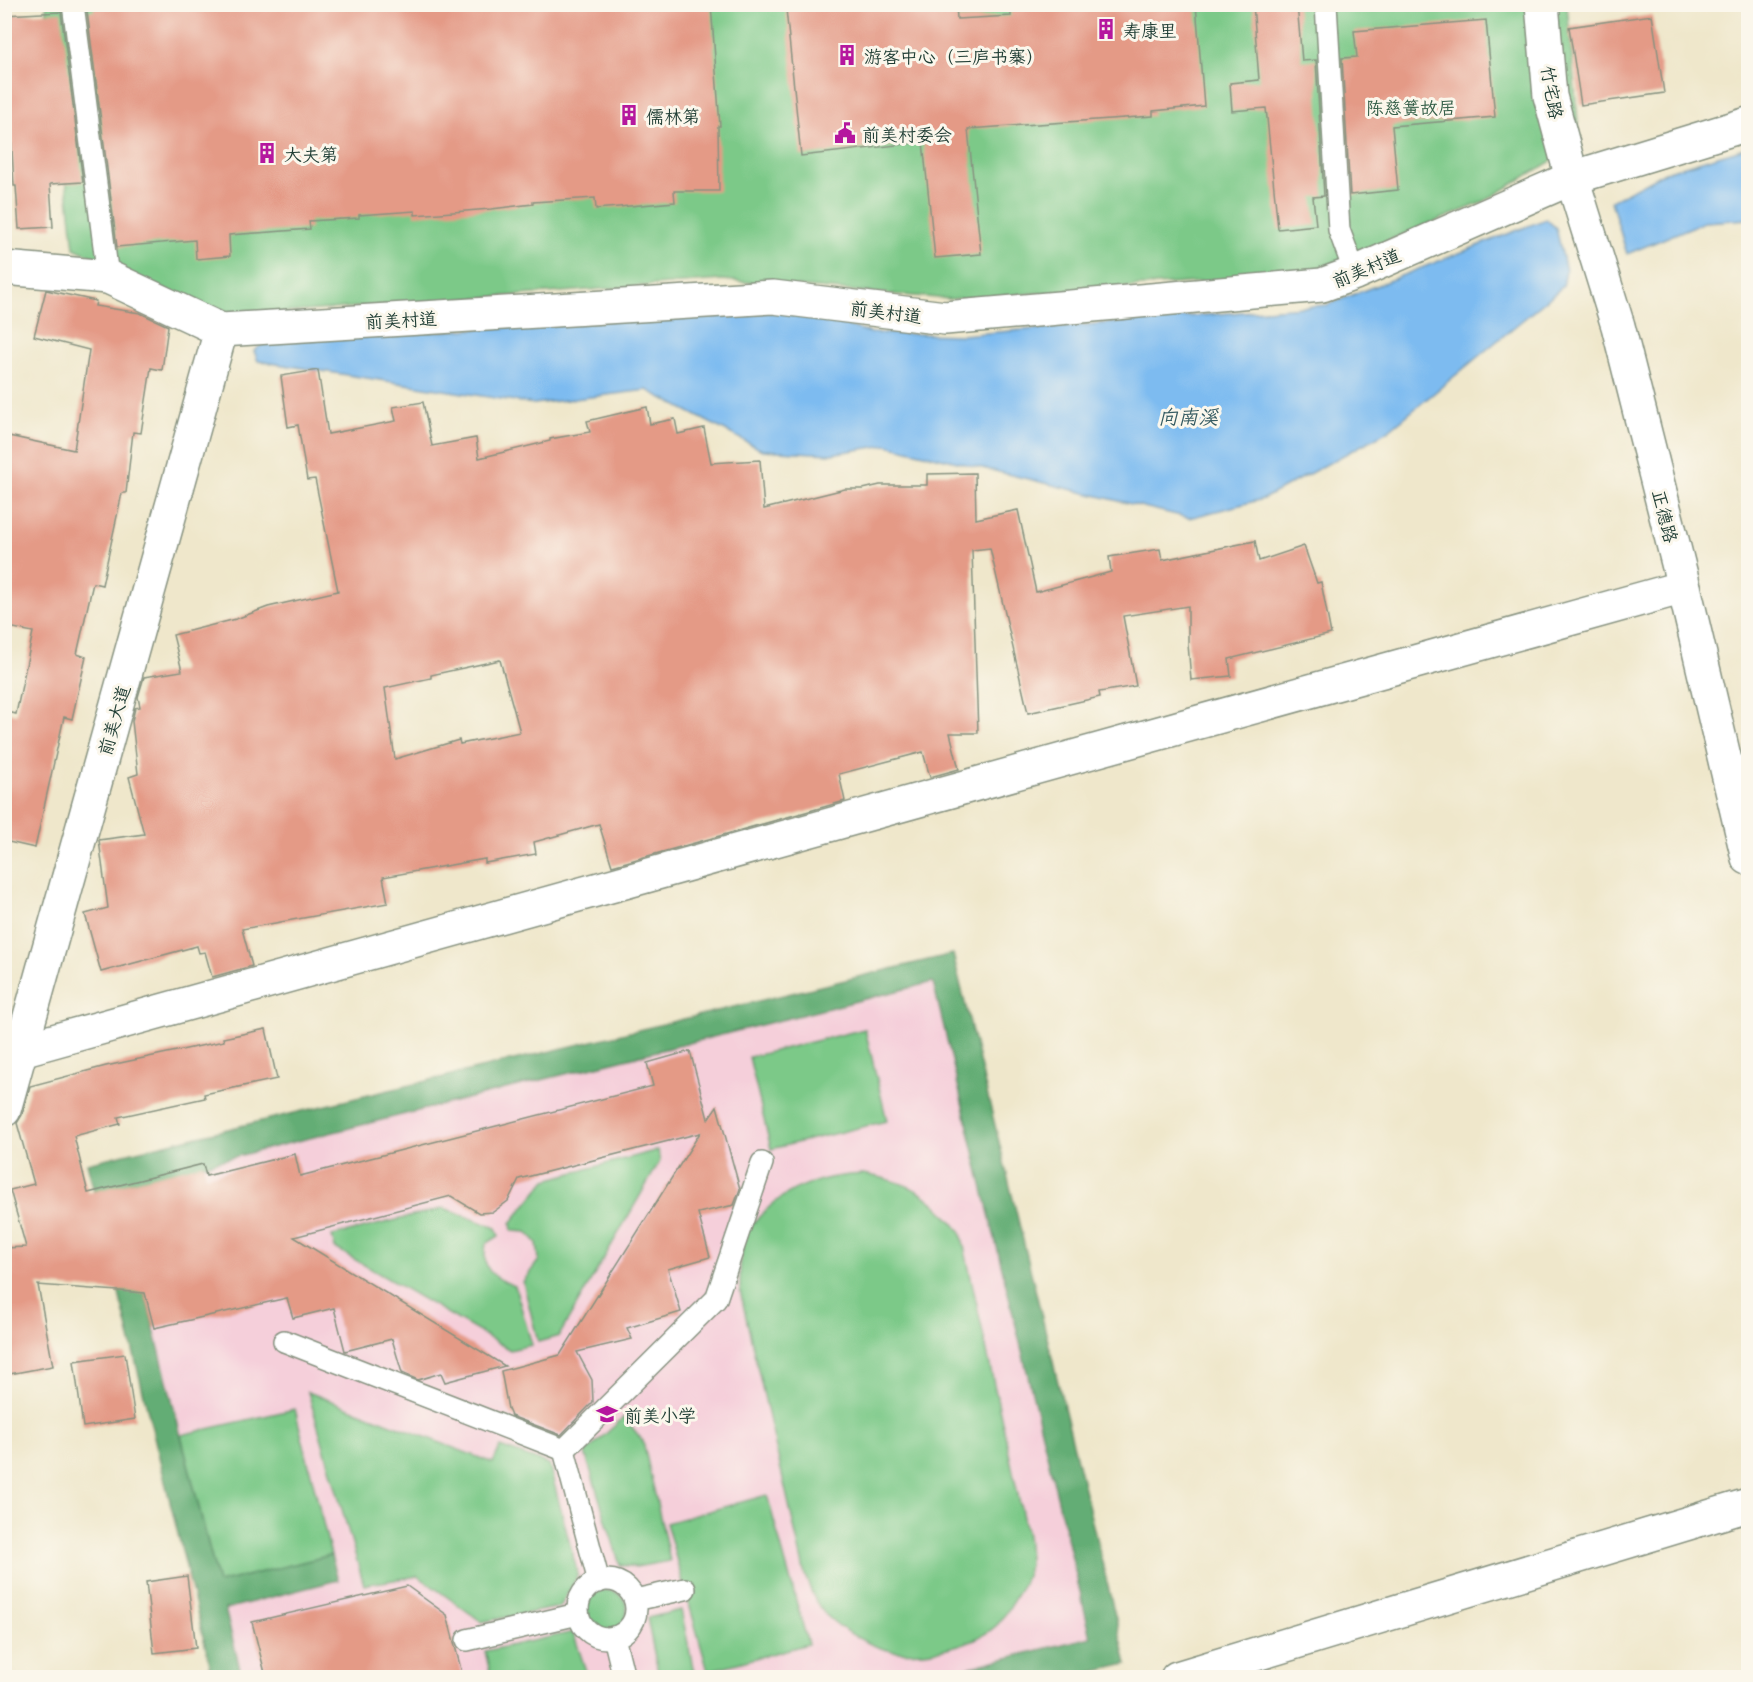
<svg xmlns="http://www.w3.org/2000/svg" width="1753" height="1682" font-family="'Playpen Sans','LXGW WenKai TC',sans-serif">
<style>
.built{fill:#f5cfda}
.green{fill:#7bc988;stroke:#4d835e;stroke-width:1.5}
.forest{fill:#64ad74;stroke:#427554;stroke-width:1.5}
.water{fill:#7dbbf0;stroke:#4e7c92;stroke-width:1.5}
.building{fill:#e49a86;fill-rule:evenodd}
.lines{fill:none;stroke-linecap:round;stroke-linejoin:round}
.service-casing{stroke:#879280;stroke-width:24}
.minor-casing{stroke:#879280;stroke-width:36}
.tertiary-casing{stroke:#879280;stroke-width:36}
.service{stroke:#fff;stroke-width:21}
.minor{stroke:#fff;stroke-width:33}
.tertiary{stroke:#fff;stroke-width:33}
.labels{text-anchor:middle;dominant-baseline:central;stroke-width:6;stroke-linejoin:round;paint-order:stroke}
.poi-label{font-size:18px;fill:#1f3d34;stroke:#fbf7ec;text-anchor:start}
.street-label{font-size:18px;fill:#1f3d34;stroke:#fbf7ec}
.park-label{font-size:18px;fill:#366049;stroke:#fbf7ec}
.water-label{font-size:20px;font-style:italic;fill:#365c63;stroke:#fbf7ec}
</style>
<rect width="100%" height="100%" fill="#fbf7ec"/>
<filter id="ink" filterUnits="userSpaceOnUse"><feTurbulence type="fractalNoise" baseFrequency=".0167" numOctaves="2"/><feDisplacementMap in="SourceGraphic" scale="12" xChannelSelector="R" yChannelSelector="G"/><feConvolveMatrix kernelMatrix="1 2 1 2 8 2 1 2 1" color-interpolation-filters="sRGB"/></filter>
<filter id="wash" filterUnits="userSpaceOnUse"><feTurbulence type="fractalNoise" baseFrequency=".008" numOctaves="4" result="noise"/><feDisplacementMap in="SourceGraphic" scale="24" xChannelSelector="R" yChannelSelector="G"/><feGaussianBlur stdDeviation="1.35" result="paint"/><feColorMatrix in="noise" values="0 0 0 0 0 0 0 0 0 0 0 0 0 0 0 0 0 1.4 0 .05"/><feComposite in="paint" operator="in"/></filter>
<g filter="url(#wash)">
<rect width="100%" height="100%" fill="#efe7cb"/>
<!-- built -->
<path class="built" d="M953 954 1127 1664 1071 1678 213 1677 87 1163Z"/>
<!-- green -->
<g class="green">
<path d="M46 5H1567L1580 144 1481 203 1302 275 950 299 722 280 224 317 74 248Z"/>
<path d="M865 1029 887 1121 771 1149 749 1057Z"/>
<path d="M658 1150 660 1161 559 1336 538 1342 523 1282 539 1260 537 1243 527 1232 512 1231 511 1223 546 1180Z"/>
<path d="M863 1174C914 1183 928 1193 961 1232L1027 1536C1028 1545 1029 1554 1029 1563 1028 1577 1020 1589 1013 1601 1009 1609 1004 1617 998 1624 977 1645 928 1655 899 1652 875 1650 844 1632 826 1615 816 1605 810 1589 805 1575L740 1291C740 1270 739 1248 750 1228 752 1222 758 1218 762 1214 789 1185 825 1176 863 1174Z"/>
<path d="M444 1208 496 1228 499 1236 486 1244C481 1270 492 1277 515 1286L532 1345 510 1350 335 1248 332 1236Z"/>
<path d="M308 1392 493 1463 500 1447 549 1464 578 1575 560 1607 482 1622 418 1576 364 1585Z"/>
<path d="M295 1409 331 1555 218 1583 181 1435Z"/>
<path d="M624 1417 643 1441 670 1561 636 1567 620 1565 585 1453Z"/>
<path d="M767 1495 808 1644 708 1671 666 1523Z"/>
<circle cx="607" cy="1610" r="20"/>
<path d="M681 1610 695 1677H659L647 1618Z"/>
<path d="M573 1632 588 1677H491L485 1651Z"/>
</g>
<!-- forest -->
<path class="forest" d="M953 954 1127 1664 1071 1677H930L1091 1637 933 982 118 1186 218 1583 331 1555 338 1580 225 1609 242 1677H213L87 1163Z"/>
<!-- water -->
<g class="water">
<path d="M1748 147V219L1704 222 1627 254 1611 201 1665 172Z"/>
<path d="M1546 219 1556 228 1566 271 1563 286 1548 299 1388 431 1263 499 1189 518 887 445 831 454 762 450 647 390 534 404 258 361 254 351 265 342 793 309 871 333 962 335 1327 305Z"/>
</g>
<g id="blocks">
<!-- building -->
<g class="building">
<path d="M94 4H711L720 126H718L719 191H674L675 202 596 209 595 198 533 202V204L491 209 415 215V211L359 215V218L309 221 310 229 229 235 230 256 196 259 195 240 117 247 87 11H94Z"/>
<path d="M826 4H956L957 19 1011 16 1010 4H1196L1204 106 1153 111V116L968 129 981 254 935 258 923 142 801 156 786 9Z"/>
<path d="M1253 4H1297L1302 61 1316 60 1324 196 1313 197 1316 225 1278 229 1266 108 1232 111 1230 83 1259 80Z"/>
<path d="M61 12 83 182 50 184 53 227 19 229 16 186H14L10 114H8L4 65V15Z"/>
<path d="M1652 15 1664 93 1581 105 1569 27Z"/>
<path d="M1486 20 1495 117 1392 126 1398 190 1350 195 1342 58 1357 57 1354 31Z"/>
<path d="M46 290 96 301 95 306 140 313 168 326 162 370 151 368 141 433 133 432 126 493H122L102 585 93 583 77 654 86 657 72 719 64 717 35 848 4 841V711L16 714 33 632 4 626V435L74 450 89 350 34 336Z"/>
<path d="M318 370 328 434 396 421 393 407 423 402 432 446 476 438 479 458 550 441V439L590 432 587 421 647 407 650 424 675 419 678 434 704 428 711 463 760 460 764 509 845 489H863L880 485H927V474L975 473 976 519 1018 510 1036 592 1111 572 1109 557 1160 549 1162 560 1255 541 1259 561 1304 546 1317 583 1321 582 1331 634 1229 659 1231 676 1191 680 1188 644V606L1123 616 1136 686 1099 692 1100 697 1028 713 990 548 972 550 978 733H950L959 769 930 777 923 752 839 774 845 801 612 866 599 824 534 842 536 854 485 863V859L383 877 388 903 242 929 252 966 212 977 205 952 199 953 197 946 101 972 85 914 108 908 99 840 144 834 129 777 138 774 132 721 135 708 140 707 138 697 144 677 182 671 173 635 236 619 268 607 338 591 315 479 307 480 298 425 288 427 281 376ZM500 660 520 732 460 744 459 740 395 759 385 688 431 678V675Z"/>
<path d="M266 1029 277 1079 204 1094 205 1098 118 1117 120 1124 74 1136 88 1193 203 1164 206 1176 295 1154 300 1176 653 1086 647 1063 690 1051 708 1119 717 1106 740 1189 734 1205 698 1213 710 1257 668 1269 681 1312 627 1328 632 1339 577 1352 592 1380 593 1402 561 1435 511 1416 508 1409 501 1371 560 1355 700 1133 519 1179 508 1201 493 1212 479 1213 451 1196 294 1237 505 1366 445 1382 441 1373 418 1380 402 1373 392 1339 345 1351 334 1308 293 1318 287 1298 154 1328 145 1293 38 1285 53 1366 4 1375V1248L26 1247 10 1190 34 1184 17 1123 22 1115 30 1086 106 1066 224 1041 223 1038Z"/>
<path d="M125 1354 135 1419 83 1427 74 1361Z"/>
<path d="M187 1576 196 1648 154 1653 146 1582Z"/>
<path d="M407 1586 447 1615 463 1677H266L252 1622Z"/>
</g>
</g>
</g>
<g filter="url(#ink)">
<use href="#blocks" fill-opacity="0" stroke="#879280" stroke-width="1.5"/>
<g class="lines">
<defs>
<g id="service">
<path d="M73 4 108 277"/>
<path d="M1326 4 1339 230 1355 273"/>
<path d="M284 1341 564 1450"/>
<path d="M564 1450 716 1299 762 1163"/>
<path d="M564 1450 599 1582"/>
<circle cx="607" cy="1609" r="29"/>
<path d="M635 1600 685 1589"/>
<path d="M614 1637 624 1678"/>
<path d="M467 1640 578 1614"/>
</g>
<g id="minor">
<path d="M1542 4 1550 96 1572 178 1618 326 1684 587 1748 858"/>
<path d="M21 1050 1684 587"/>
<path d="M4 1110 221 330"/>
<path d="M1177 1678 1748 1505"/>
</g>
<path id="tertiary" d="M4 268 108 277 221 330 773 297 945 318 1322 285 1355 273 1572 178 1748 124"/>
</defs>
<!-- service casing -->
<use href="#service" class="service-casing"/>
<!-- minor casing -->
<use href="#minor" class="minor-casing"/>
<!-- tertiary casing -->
<use href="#tertiary" class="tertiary-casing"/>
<!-- service -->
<use href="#service" class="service"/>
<!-- minor -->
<use href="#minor" class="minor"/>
<!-- tertiary -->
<use href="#tertiary" class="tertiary"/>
</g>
</g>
<!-- icons -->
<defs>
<symbol id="building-bare" viewBox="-9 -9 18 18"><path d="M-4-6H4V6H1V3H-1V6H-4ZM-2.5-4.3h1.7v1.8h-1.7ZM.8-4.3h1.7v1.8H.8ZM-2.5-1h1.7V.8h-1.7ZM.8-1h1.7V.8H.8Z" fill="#b5179e" stroke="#fbf7ec" stroke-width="2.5" paint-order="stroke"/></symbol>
<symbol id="civic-bare" viewBox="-9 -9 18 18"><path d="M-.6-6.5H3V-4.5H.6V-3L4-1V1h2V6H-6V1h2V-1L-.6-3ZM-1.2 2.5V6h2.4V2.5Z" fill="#b5179e" stroke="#fbf7ec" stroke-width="2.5" paint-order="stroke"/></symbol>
<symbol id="school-bare" viewBox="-9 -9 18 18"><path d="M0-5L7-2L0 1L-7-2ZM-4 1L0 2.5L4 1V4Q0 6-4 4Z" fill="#b5179e" stroke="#fbf7ec" stroke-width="2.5" paint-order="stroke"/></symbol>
</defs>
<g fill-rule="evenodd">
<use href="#building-bare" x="1091" y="14" width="30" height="30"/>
<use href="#building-bare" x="832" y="40" width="30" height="30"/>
<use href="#building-bare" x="614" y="100" width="30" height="30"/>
<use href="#civic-bare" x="830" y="118" width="30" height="30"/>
<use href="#building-bare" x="252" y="138" width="30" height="30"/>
<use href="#school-bare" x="592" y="1399" width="30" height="30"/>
</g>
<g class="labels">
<!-- poi labels -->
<g class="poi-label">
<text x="1123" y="29">寿康里</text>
<text x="864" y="55">游客中心（三庐书寨）</text>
<text x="646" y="115">儒林第</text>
<text x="862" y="133">前美村委会</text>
<text x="284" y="153">大夫第</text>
<text x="624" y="1414">前美小学</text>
</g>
<!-- street labels -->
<g class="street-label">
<text transform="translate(1553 92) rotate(80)">竹宅路</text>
<text transform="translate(1366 267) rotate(-23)">前美村道</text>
<text transform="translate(886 311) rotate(7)">前美村道</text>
<text transform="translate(401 319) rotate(-3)">前美村道</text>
<text transform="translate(1666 516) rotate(76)">正德路</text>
<text transform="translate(113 720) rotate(-74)">前美大道</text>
</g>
<!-- park labels -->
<g class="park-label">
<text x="1411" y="106">陈慈簧故居</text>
</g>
<!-- water labels -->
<g class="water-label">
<text x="1188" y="416">向南溪</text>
</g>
</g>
<!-- margin -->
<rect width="1753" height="1682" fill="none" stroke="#fbf7ec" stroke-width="24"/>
</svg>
